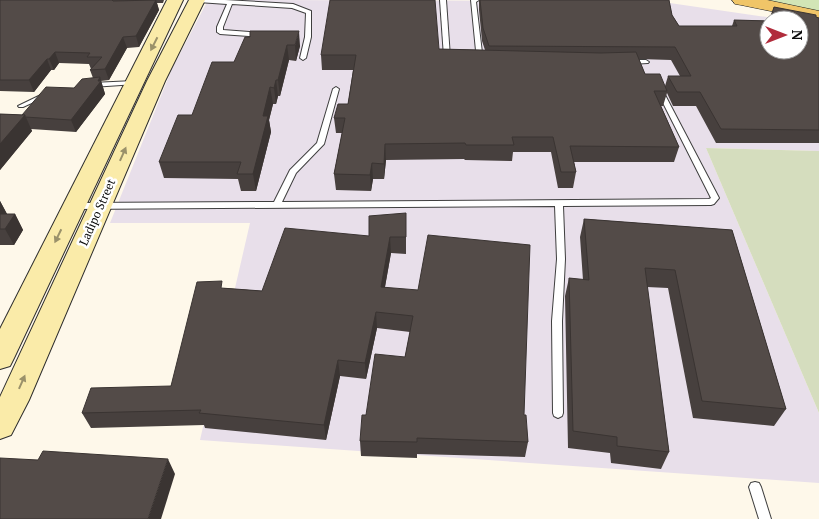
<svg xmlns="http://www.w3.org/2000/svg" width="819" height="519" font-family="'PT Serif',serif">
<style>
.industrial{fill:#e8dfea}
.green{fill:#d2e5b6}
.cemetery{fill:#d5ddbe}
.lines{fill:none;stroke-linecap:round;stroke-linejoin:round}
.lane-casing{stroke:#3e3e3e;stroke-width:2}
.secondary-casing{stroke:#2d2d2d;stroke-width:2}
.primary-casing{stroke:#1c1c1c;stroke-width:1}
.lane{fill:#fff;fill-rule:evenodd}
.secondary{fill:#faeba9;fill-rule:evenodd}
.primary{fill:#f0c568;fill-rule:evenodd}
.wall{fill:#47403e;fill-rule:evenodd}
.shaded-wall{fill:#3a3432}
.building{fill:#534b48;stroke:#3a3432}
.oneway{fill:#9a916a}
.labels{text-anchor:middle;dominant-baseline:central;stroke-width:5;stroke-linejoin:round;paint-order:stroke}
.street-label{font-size:12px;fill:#0b0b0b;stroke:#fff}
</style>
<rect width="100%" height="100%" fill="#fef8ea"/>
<!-- industrial -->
<path class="industrial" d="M208 0 656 1 787 20H769V50H799L819 27V151L706 148 819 413V483L200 440 250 223H110L171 71Z"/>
<!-- green -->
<path class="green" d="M754 0H819V16Z"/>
<!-- cemetery -->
<path class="cemetery" d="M706 148 819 151V413Z"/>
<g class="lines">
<defs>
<g id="lane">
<path d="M195 0H225L293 4 311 11V37L306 58 303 60 300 58 305 37 306 13 292 8 232 4 223 27V30L262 33 265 35 262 37 220 34 217 32V27L227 4 198 2Z"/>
<path d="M440 0H446L450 57 447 59 444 57Z"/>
<path d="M471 0H479L476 2 483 61 480 63 477 61Z"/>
<path d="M646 60 649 62 648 63 630 64 627 62 630 60Z"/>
<path d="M134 81 137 83 136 84 92 87 89 85 92 83Z"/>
<path d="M336 87 339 89 324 144 296 173 282 202 709 199 711 198 657 91 660 89 663 91 719 198 714 204 711 205 563 206 565 259 562 321 563 413 562 416 558 418 554 416 553 413 552 321 557 259 555 206 75 209 71 206 75 203 274 202 290 170 317 143 333 89Z"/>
<path d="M47 92 49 93V95L23 107H19L18 106Z"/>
<path d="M755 482 759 483 761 487 771 519H759L749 487 751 483Z"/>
</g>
<g id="secondary">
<path d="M167 0H183L14 358 10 366 0 369V329Z"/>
<path d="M189 0H205L165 81 29 400 11 435 0 439V397L147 81Z"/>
</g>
<path id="primary" d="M732 0H767L819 11V21L741 5 735 4Z"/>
</defs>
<!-- lane casing -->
<use href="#lane" class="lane-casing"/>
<!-- secondary casing -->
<use href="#secondary" class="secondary-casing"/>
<!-- primary casing -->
<use href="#primary" class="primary-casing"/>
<!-- lane -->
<use href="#lane" class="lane"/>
<!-- secondary -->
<use href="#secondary" class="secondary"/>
<!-- primary -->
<use href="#primary" class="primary"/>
</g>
<!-- wall -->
<g class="wall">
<path d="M0 0H164L163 3H157L159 10 139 47 127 48 109 80 101 81 105 94 76 132 31 129 32 131 0 170V114L22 115 74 88 93 78 90 70 92 69H91L89 64 59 63 54 70H51L34 92 0 91Z"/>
<path d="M479 0H669L672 15 679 26H732L734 20 769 21V20V50L799 20H769L774 7 819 18V143H716L696 106H673L667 93 663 106H661L679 147 674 162H574L576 172 573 188H558L551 152H513L512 161 465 160 464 159 386 160 384 179H373L371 191 336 190 334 174 342 133H336L334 118 348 104 353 70H322L321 55 439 49 485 50 482 41 479 10ZM639 59 671 60 680 76H668L665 86 645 74Z"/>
<path d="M250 37 300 46 296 61 289 60 280 96H278L276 104H273L269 120 271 132 256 191H241L238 179 164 178 159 162 192 115 234 62Z"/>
<path d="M0 201 7 214H15L23 230 14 245H0Z"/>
<path d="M406 213V254L391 253 385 287 524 415 528 442 525 457 417 454V458L361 456 360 441 366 415 405 357 410 332 377 328 366 379 340 376 326 440 205 428 204 425 91 428 82 413 171 386 224 288 262 291 369 236Z"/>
<path d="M584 219 732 230 786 409 774 426 693 418 668 288 647 287 669 452 661 469 611 463 610 453 568 448 565 296 569 278 583 280 580 237Z"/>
</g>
<!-- shaded-wall -->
<g class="shaded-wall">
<path d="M156 0 159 10 139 47 136 36Z"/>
<path d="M299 31 300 46 296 61 295 45Z"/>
<path d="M123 37 127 48 109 80 105 69Z"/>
<path d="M287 45 289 60 280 96 278 80Z"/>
<path d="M55 52 59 63 54 70 49 59Z"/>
<path d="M47 59 51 70 34 92 29 80Z"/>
<path d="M100 77 105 94 76 132 71 120Z"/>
<path d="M276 80 278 96 276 104 274 88Z"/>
<path d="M270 87 273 104 269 120 271 132 256 191 253 174 263 116Z"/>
<path d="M25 115 32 131 0 170V144Z"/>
<path d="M385 144 386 160 384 179V164Z"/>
<path d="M372 163 373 179 371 191 370 175Z"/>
<path d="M0 201 7 214 0 223Z"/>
<path d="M15 214 23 230 14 245 5 229Z"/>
<path d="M390 237 391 253 382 303 381 287Z"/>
<path d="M376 312 377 328 366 379 365 363Z"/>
<path d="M338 360 340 376 326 440 324 425Z"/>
<path d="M168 459 175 474 161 519H148Z"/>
</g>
<!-- building -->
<g class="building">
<path d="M0 0H112L113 1 156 0 136 36 123 37 105 69 90 70 102 57H87L90 53 55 52 49 59H47L29 80H0Z"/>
<path d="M330 0H435L439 49 601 53 636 52 645 74H660L667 91H654L679 147 570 146 576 172H561L553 137H512L514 145H466L465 143 385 144 384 164 372 163 370 175 334 174 345 118H334L338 104H348L356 55H321Z"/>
<path d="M480 0H669L672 15 679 26H737L734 20 769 21V50H799V20H770L774 7 816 15V17L819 18V130L721 129 700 92H677L668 76H691L675 47 489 46 483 28Z"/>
<path d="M250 31H299L295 45H287L278 80H276L274 88 270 87 263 116H268L253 174H237L241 162H159L178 115H192L212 62H234L245 37H250Z"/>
<path d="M100 77 98 81H101L71 120 25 117V115H22L46 87 74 88 82 79Z"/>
<path d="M0 114 25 115 0 144Z"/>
<path d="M406 213V237H390L381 287 418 290 428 235 530 245 524 415H526L528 442 417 438V442L360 441 362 415H366L375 354 405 357 413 316 376 312 365 363 338 360 324 425 199 413 201 410 82 413 91 388 171 386 197 282 222 281 221 288 262 291 285 228 369 236V216Z"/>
<path d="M0 214H15L5 229H0Z"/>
<path d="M584 219 732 230 786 409 702 401 675 270 645 268 669 452 617 446V437L573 431 569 278 589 280Z"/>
<path d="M43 451 168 459 148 519H0V458L38 460Z"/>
</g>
<!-- one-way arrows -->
<defs><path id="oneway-solid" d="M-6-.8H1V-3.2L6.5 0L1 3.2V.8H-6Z" transform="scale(1.25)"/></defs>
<g class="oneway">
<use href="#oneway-solid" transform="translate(154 44) rotate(117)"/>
<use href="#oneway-solid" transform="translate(123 154) rotate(-66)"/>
<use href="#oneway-solid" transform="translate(58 236) rotate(116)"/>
<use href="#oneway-solid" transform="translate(22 382) rotate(-66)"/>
</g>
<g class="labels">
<!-- street labels -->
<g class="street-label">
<text transform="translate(97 212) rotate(-66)">Ladipo Street</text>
</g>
</g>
<!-- north arrow -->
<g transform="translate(784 35) rotate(90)"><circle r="24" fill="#ffffff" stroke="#9d9d9d"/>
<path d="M0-4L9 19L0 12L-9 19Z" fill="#b12c3c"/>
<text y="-8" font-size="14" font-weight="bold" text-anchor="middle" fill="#0b0b0b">N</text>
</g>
</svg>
